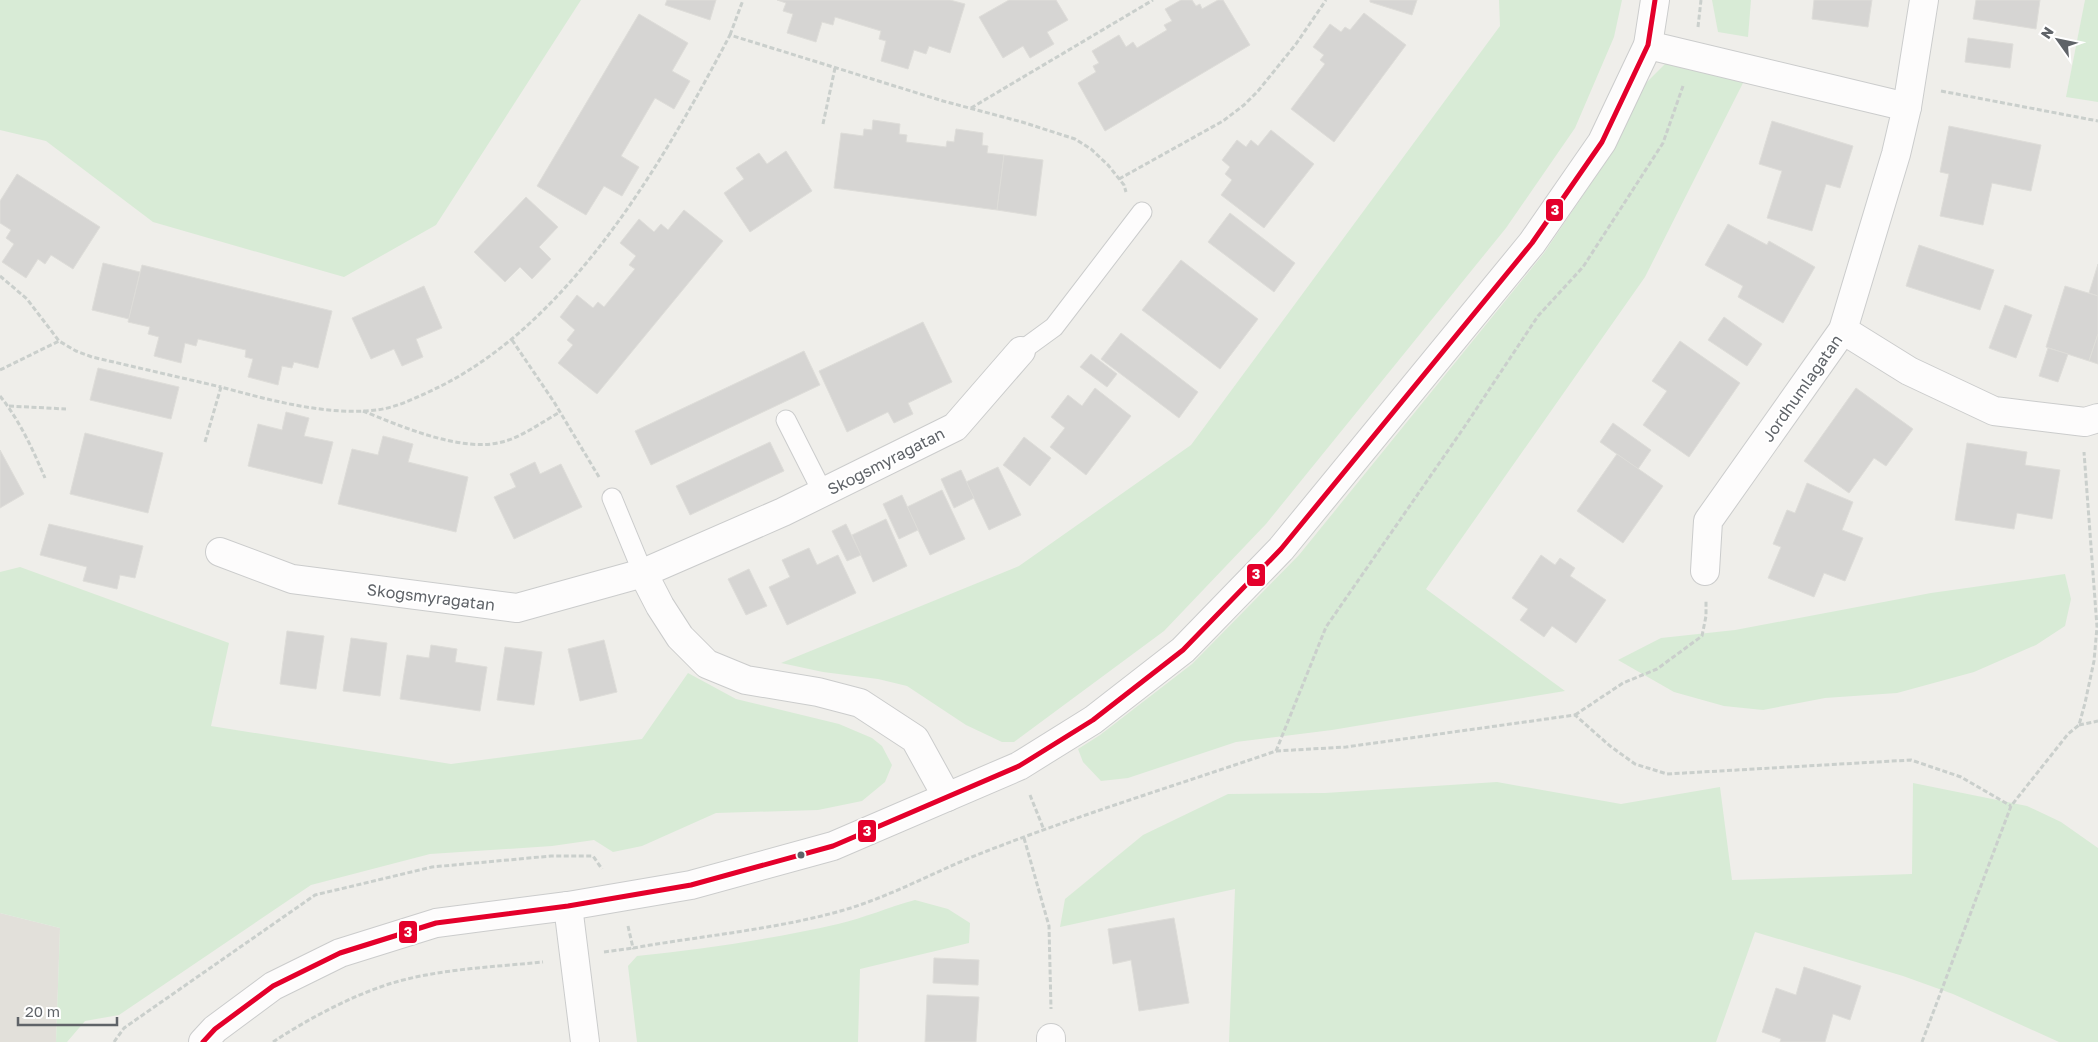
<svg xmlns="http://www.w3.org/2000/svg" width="2098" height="1042" font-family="'Golos Text',sans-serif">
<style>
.education{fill:#e2e0da}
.green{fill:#d8ebd6}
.building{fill:#d6d5d3;stroke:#deddd9}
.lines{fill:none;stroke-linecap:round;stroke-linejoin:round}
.service-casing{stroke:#cbcccc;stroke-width:21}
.minor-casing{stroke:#cbcccc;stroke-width:30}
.tertiary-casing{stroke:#cbcccc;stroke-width:30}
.path{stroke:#cacfcc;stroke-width:3;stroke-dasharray:5 2.5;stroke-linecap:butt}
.service{stroke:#fdfcfc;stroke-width:19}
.minor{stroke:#fdfcfc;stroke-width:28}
.tertiary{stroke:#fdfcfc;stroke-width:28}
.bus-1-casing{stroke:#fff;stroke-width:9}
.bus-1{stroke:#e4002b;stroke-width:5}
.bus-dot{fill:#5f6368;stroke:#fff;stroke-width:2}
.labels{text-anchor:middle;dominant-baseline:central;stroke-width:4;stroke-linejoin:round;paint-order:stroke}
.street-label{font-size:16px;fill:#5f6368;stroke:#fff}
.line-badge{stroke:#fff;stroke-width:2}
.badge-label{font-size:14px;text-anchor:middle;font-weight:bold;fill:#fff}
</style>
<rect width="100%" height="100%" fill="#efeeea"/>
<!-- education -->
<path class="education" d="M0 913 60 928 56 1042H0Z"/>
<!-- green -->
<g class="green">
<path d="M0 0H581L436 225 344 277 153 222 46 141 0 130Z"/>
<path d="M1499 0H1622L1614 37 1575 128 1506 228 1266 524 1164 631 1014 742H1002L966 725 907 686 878 679 823 672 781 663 1019 566 1191 445 1500 26Z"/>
<path d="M1712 0H1751L1748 37 1718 32Z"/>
<path d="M2085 0H2098V102L2066 97Z"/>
<path d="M1665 64H1680L1743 83 1645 277 1426 589 1565 691 1332 730 1236 742 1128 778 1101 781 1083 762 1078 749 1100 735 1192 664 1299 555 1544 253 1613 151 1646 83Z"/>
<path d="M20 567 229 643 211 726 451 764 642 739 688 673 736 699 839 724 872 738 882 746 892 765 885 782 862 801 818 810 716 813 642 846 613 852 594 840 552 846 430 854 311 885 119 1015 85 1021 67 1042H56L60 928 0 913V572Z"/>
<path d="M2065 574 2071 599 2065 626 2036 645 1974 672 1897 693 1825 698 1763 710 1724 706 1674 692 1618 660 1661 638 1735 630 1931 593Z"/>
<path d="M1497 782 1621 804 1720 787 1732 880 1912 874 1913 783 2027 806 2061 822 2098 848V1042H2059L1953 994 1903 976 1755 932 1716 1042H1229L1235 889 1060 927 1065 899 1143 835 1228 794 1325 793Z"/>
<path d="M915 900 948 909 970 923 969 943 860 969 858 1042H637L628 966 637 956C705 949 772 939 838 924 864 918 889 907 915 900Z"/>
</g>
<!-- building -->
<g class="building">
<path d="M667 0H716L710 20 665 5Z"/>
<path d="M777 0H950L965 4 950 53 929 46 926 54 914 50 908 69 881 61 886 41 879 39 881 31 835 17 833 25 822 22 816 42 787 33 793 14 783 11 786 3Z"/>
<path d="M1009 0H1056L1068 20 1047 32 1054 44 1030 58 1023 46 1003 58 979 17Z"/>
<path d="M1181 0H1192L1196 6 1200 4 1202 9 1218 0H1223L1250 45 1105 131 1078 83 1096 72 1093 66 1099 63 1092 51 1119 35 1126 47 1133 42 1137 48 1167 30 1164 25 1172 21 1165 9Z"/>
<path d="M1370 0H1417L1412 15 1370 2Z"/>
<path d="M1814 0H1872L1868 27 1812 19Z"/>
<path d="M1976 0H2040L2036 29 1973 19Z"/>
<path d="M1364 13 1406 45 1334 142 1291 109 1325 64 1320 60 1324 55 1313 47 1330 24 1341 32 1345 27 1350 30Z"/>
<path d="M639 14 688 43 672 71 690 81 674 109 655 98 621 156 639 167 622 196 604 186 586 215 537 186Z"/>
<path d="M1968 38 2013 44 2010 68 1965 62Z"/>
<path d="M873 120 900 124 899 134 907 135 906 142 946 147 947 141 954 142 956 129 983 133 982 145 988 146 987 153 1004 155 997 210 834 188 841 133 863 136 864 129 872 130Z"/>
<path d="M1772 121 1853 146 1840 188 1826 184 1812 231 1767 218 1782 171 1759 164Z"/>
<path d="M1949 126 2041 145 2031 191 1992 183 1983 225 1940 216 1949 174 1940 172Z"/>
<path d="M1271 130 1314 164 1264 228 1221 195 1232 180 1225 174 1230 167 1222 160 1237 140 1246 147 1251 140 1258 146Z"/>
<path d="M786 151 812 191 750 232 724 193 744 179 736 168 759 153 767 164Z"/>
<path d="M1004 155 1043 160 1036 216 997 210Z"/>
<path d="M17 174 100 227 73 269 51 255 45 264 38 259 26 278 2 262 14 244 6 238 11 230 0 223V201Z"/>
<path d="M526 197 558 227 539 247 551 259 532 279 520 267 505 282 474 252Z"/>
<path d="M684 210 723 241 597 394 558 363 573 345 567 340 575 330 560 317 577 295 593 308 598 302 604 307 635 269 629 265 636 256 620 243 639 219 654 232 661 224 668 230Z"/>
<path d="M1230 213 1295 263 1274 292 1208 242Z"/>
<path d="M1728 224 1767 245 1769 241 1815 267 1783 323 1738 297 1743 286 1705 265Z"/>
<path d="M1919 245 1994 270 1980 310 1906 286Z"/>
<path d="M1181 260 1258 319 1220 369 1142 310Z"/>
<path d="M103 263 140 272 129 319 92 310Z"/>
<path d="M2098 264V296L2089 293Z"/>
<path d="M142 265 332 311 318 368 294 362 292 368 282 366 278 385 248 377 253 359 245 357 246 350 198 339 196 346 185 343 181 363 154 356 159 337 148 334 150 327 128 322Z"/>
<path d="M424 286 442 328 416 339 423 357 402 366 394 349 371 359 352 318Z"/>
<path d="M2065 286 2098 296V334L2089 361 2046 347Z"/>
<path d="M2005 305 2032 315 2016 358 1989 348Z"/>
<path d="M1724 317 1762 344 1747 366 1708 340Z"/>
<path d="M923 322 952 382 908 403 913 414 894 423 888 412 847 432 819 371Z"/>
<path d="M1121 333 1198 392 1179 418 1101 359Z"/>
<path d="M2098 334V364L2089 361Z"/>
<path d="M1680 341 1740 383 1689 457 1643 425 1667 391 1652 381Z"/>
<path d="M2048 348 2068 354 2058 382 2039 376Z"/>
<path d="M804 351 820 385 651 465 635 431Z"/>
<path d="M1091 354 1117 374 1107 387 1080 367Z"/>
<path d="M98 368 179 387 171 419 90 400Z"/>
<path d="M1095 388 1131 416 1086 475 1050 447 1065 428 1051 417 1068 395 1082 406Z"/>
<path d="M1856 388 1913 429 1886 466 1874 458 1849 493 1804 461Z"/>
<path d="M286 412 309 418 304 436 333 442 322 484 248 466 258 424 282 430Z"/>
<path d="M1613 423 1651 450 1638 469 1600 442Z"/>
<path d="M85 433 163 453 148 513 70 494Z"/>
<path d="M383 436 413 444 408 462 468 477 456 532 338 504 352 449 378 455Z"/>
<path d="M1024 437 1051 458 1030 486 1003 465Z"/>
<path d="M770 442 784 471 690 515 676 486Z"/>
<path d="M1967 443 2027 452 2025 465 2060 470 2052 519 2017 513 2014 529 1955 520Z"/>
<path d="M0 450 24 494 0 508Z"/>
<path d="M1617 454 1663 486 1623 543 1577 511Z"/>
<path d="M535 462 540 474 561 464 582 507 514 539 494 497 516 487 510 474Z"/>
<path d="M998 467 1021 515 989 530 966 482Z"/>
<path d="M961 470 974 498 954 508 941 479Z"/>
<path d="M1807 483 1853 502 1842 530 1863 538 1845 581 1824 573 1814 597 1768 578 1781 547 1773 544 1787 510 1795 513Z"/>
<path d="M942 490 965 539 930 555 907 507Z"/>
<path d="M902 495 918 530 899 539 883 504Z"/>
<path d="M886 519 907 566 873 582 852 535Z"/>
<path d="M49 524 143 546 135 578 120 575 117 589 83 581 87 567 40 555Z"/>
<path d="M846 524 861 555 847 561 832 531Z"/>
<path d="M809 548 817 565 838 555 856 593 787 625 769 587 790 577 782 560Z"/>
<path d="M1541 555 1555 565 1560 558 1575 568 1570 576 1606 600 1576 643 1552 626 1544 637 1520 620 1528 609 1512 598Z"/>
<path d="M749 569 767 606 746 615 728 579Z"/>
<path d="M287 631 324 636 316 689 280 684Z"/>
<path d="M351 638 387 643 380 696 343 691Z"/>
<path d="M604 640 617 692 580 701 568 649Z"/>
<path d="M431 645 457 649 455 662 487 667 480 711 400 699 407 655 429 658Z"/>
<path d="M505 647 542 652 534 705 497 700Z"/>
<path d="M1174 918 1189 1003 1139 1011 1131 960 1113 964 1108 929Z"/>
<path d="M934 958 979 960 978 985 933 983Z"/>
<path d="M1804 967 1861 986 1850 1020 1833 1014 1825 1042H1780L1781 1039 1762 1032 1776 988 1796 995Z"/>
<path d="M927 995 979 997 976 1042H925Z"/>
</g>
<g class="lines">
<defs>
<g id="service">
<path d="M1021 351 1054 327 1142 212"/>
<path d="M786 420 823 493"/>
<path d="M612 498 643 573"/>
</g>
<g id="minor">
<path d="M1648 45 1907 107"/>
<path d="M1843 330 1909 371 1994 411 2085 422 2098 418"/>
<path d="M220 552 292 579 517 608 643 573 783 512 955 427 1021 351"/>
<path d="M1705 571 1708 521 1843 330 1896 154 1907 107 1924 0"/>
<path d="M643 573 660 606 680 637 707 664 746 680 818 692 860 703 915 739 947 797"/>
<path d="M568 906 585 1042"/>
<path d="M1051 1038V1042"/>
</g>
<path id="tertiary" d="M203 1042 215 1029 273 986 340 953 436 923 568 906 691 885 833 846 1019 766 1093 720 1183 650 1281 549 1532 243 1602 142 1648 45 1655 0"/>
</defs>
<!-- service casing -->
<use href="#service" class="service-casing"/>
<!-- minor casing -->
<use href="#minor" class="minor-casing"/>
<!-- tertiary casing -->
<use href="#tertiary" class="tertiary-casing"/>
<!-- path -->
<g class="path">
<path d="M1698 27 1701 0"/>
<path d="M730 35 743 0"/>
<path d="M1941 91 2098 121"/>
<path d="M971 108 1153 0"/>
<path d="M823 124 835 68"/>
<path d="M1119 179 1223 121 1244 105 1258 91 1296 44 1326 0"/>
<path d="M0 276 27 299 59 341 76 351 92 357 221 387"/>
<path d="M512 340 554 402 599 477"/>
<path d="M0 370 59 341"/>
<path d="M0 396C20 421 33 450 45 478"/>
<path d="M9 406 66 409"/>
<path d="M363 411C400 426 462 453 502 442 522 437 542 422 560 412"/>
<path d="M205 442 221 387C269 400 327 416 377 410 399 407 422 395 441 386 573 319 663 162 730 35L943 101 1022 122 1075 139 1091 149 1108 165 1124 185 1126 192"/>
<path d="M1575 715 1623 683 1657 669 1702 636 1706 616V601"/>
<path d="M2079 725 2098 721"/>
<path d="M1276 751 1346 747 1575 715 1610 746 1635 764 1667 774 1911 760 1961 777 2011 806"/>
<path d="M1030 795 1044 830"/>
<path d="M1024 838 1049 926 1051 1009"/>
<path d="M628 926 633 948C701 936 770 930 837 912 889 898 937 870 987 851 1082 814 1180 784 1276 751L1326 627 1465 426 1538 316 1583 267 1663 143 1683 86"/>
<path d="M604 952 633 948"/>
<path d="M114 1042 124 1028 315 895 432 867 551 856H593L602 869"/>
<path d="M273 1042C308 1019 349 997 389 984 437 969 493 967 543 962"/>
<path d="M1922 1042 2011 806 2068 734 2079 725 2085 703 2094 661 2097 627 2084 452"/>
</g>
<!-- service -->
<use href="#service" class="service"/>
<!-- minor -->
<use href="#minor" class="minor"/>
<!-- tertiary -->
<use href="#tertiary" class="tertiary"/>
<defs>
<path id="bus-1" d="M203 1042 215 1029 273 986 340 953 436 923 568 906 691 885 833 846 1019 766 1093 720 1183 650 1281 549 1532 243 1602 142 1648 45 1655 0"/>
</defs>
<!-- bus-1 casing -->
<use href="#bus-1" class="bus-1-casing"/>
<!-- bus-1 -->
<use href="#bus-1" class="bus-1"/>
</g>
<!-- markers -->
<circle class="bus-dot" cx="801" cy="855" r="4.5"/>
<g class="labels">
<!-- street labels -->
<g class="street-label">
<text transform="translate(1802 388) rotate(-55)">Jordhumlagatan</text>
<text transform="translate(886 461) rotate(-27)">Skogsmyragatan</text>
<text transform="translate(431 597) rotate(7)">Skogsmyragatan</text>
</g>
</g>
<g class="line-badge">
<rect x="1545" y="198" width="19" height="24" rx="5" fill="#e4002b"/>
<rect x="1246" y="563" width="20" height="24" rx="5" fill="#e4002b"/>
<rect x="857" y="819" width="20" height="24" rx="5" fill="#e4002b"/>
<rect x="398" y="920" width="20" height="24" rx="5" fill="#e4002b"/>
</g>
<g class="badge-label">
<text x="1555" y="215">3</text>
<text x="1256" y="579">3</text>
<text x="867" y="836">3</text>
<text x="408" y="937">3</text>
</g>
<!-- north arrow -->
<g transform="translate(2058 40) rotate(303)" stroke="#ffffff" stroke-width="4" paint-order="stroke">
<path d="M0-4L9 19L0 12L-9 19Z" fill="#5f6368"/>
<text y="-8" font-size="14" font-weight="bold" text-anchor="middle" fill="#5f6368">N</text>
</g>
<!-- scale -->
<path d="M18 1017v8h99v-8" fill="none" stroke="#5f6368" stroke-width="2.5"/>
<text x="25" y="1017" font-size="15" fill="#5f6368" stroke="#ffffff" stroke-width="4" paint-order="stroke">20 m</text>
</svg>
